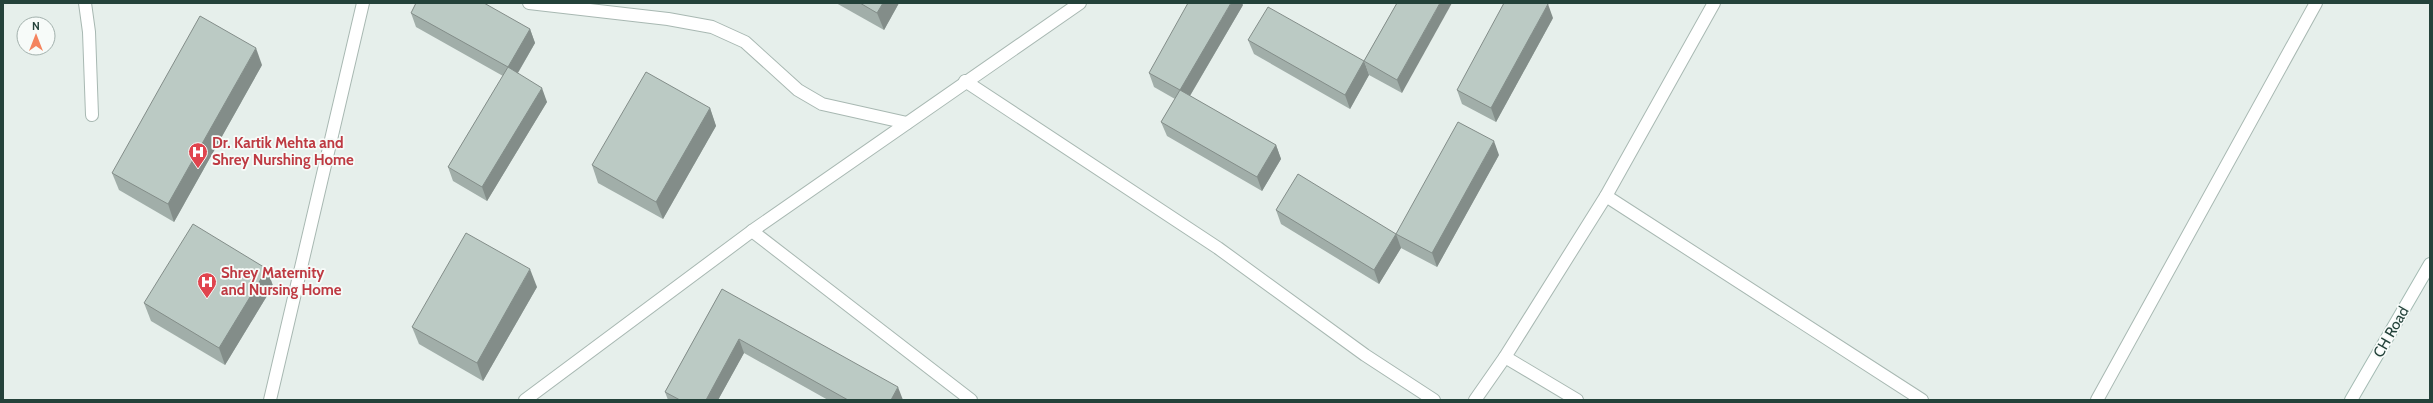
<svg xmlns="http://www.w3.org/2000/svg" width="2433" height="403" font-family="Cabin,sans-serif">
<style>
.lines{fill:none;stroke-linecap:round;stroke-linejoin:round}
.street-casing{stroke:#a8b8b2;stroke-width:14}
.secondary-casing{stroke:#a4bbb3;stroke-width:14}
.street{stroke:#fff;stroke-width:12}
.secondary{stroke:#fff;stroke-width:12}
.wall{fill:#a1aea9}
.shaded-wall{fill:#838d89}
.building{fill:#bbcac4;stroke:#838d89}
.labels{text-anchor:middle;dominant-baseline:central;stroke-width:3.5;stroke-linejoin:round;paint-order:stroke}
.health-label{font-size:15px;font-weight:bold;fill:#be3a42;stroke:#f7fbf9;text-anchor:start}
.street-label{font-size:15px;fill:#24423a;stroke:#f7fbf9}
</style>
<rect width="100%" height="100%" fill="#e6efeb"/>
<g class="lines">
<defs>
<g id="street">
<path d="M85 3 89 32 92 115"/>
<path d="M529 3 668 19 712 27 745 42 798 90 822 104 907 123"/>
<path d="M965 81 1218 248 1365 355 1434 400"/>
<path d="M1606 196 1922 400"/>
<path d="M752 231 971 400"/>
<path d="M1505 357 1577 400"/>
<path d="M270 400 363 3"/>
<path d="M525 400 752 231 1080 3"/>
<path d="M1475 400 1505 357 1606 196 1714 3"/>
<path d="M2097 400 2316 3"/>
</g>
<path id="secondary" d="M2351 400 2430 264"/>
</defs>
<!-- street casing -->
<use href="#street" class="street-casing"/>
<!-- secondary casing -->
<use href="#secondary" class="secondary-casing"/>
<!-- street -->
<use href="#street" class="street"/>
<!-- secondary -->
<use href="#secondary" class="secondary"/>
</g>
<!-- wall -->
<g class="wall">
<path d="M836 3H899L884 30Z"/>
<path d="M1397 3 1402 93 1369 75 1364 61Z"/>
<path d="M1243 5 1190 96 1276 145 1281 159 1262 191 1167 136 1161 122 1175 99 1154 87 1149 73Z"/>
<path d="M411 13 530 29 535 43 518 73 547 102 487 201 453 181 448 167 503 76 416 27Z"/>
<path d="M1553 18 1496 122 1462 104 1457 90Z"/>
<path d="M1248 40 1364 61 1369 75 1350 109 1254 54Z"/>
<path d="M262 65 174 222 119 190 112 173Z"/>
<path d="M710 108 716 126 663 219 598 183 592 165Z"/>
<path d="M1499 155 1437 267 1401 248 1379 284 1281 224 1276 210 1396 234Z"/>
<path d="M267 269 273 286 225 365 151 321 144 303Z"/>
<path d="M537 287 483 381 419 344 412 327Z"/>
<path d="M722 289 903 400H828L744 353 718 400H668L665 392Z"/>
</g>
<!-- shaded-wall -->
<g class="shaded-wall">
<path d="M883 3H899L884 30 877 13Z"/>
<path d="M1231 3H1242L1243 5 1185 104 1180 90Z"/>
<path d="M1440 3H1452L1402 93 1397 80Z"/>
<path d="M1548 4 1553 18 1496 122 1491 108Z"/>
<path d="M530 29 535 43 513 81 508 67Z"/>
<path d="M256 48 262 65 174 222 168 204Z"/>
<path d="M1364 61 1369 75 1350 109 1345 95Z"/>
<path d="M542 88 547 102 487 201 482 187Z"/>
<path d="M710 108 716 126 663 219 656 202Z"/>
<path d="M1494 141 1499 155 1437 267 1432 253Z"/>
<path d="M1276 145 1281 159 1262 191 1257 177Z"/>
<path d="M1396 234 1401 248 1379 284 1374 270Z"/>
<path d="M267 269 273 286 225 365 219 348Z"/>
<path d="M530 269 537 287 483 381 477 363Z"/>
<path d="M739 339 744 353 718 400H706Z"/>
<path d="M898 387 903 400H891Z"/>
</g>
<!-- building -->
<g class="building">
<path d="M416 3H484L530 29 508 67 411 13Z"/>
<path d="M860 3H883L877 13Z"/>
<path d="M1188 3H1231L1180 90 1149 73Z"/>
<path d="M1397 3H1440L1397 80 1364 61Z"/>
<path d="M1504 3H1545L1548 4 1491 108 1457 90Z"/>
<path d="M1268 7 1364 61 1345 95 1248 40Z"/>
<path d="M200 16 256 48 168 204 112 173Z"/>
<path d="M508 67 542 88 482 187 448 167Z"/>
<path d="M646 72 710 108 656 202 592 165Z"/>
<path d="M1180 90 1276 145 1257 177 1161 122Z"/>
<path d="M1458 122 1494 141 1432 253 1396 234Z"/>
<path d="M1298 174 1396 234 1374 270 1276 210Z"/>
<path d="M193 224 267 269 219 348 144 303Z"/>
<path d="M466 233 530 269 477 363 412 327Z"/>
<path d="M722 289 898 387 891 400H848L739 339 706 400H680L665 392Z"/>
</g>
<!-- icons -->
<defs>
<symbol id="hospital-pin" viewBox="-11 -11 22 30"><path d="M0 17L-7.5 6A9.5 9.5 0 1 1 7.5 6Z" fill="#e0444e" stroke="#f7fbf9"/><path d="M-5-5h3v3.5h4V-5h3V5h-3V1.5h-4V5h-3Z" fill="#fff"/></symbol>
</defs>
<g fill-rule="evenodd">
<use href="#hospital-pin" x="187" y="141" width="22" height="30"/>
<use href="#hospital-pin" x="196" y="271" width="22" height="30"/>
</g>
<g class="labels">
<!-- health labels -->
<g class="health-label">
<text x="212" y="143">Dr. Kartik Mehta and<tspan x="212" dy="17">Shrey Nurshing Home</tspan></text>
<text x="221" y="273">Shrey Maternity<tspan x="221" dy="17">and Nursing Home</tspan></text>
</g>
<!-- street labels -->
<g class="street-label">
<text transform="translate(2391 332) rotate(-60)">CH Road</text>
</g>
</g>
<!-- border -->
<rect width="2433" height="403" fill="none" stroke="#24423a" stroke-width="8"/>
<!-- north arrow -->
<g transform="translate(36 36)"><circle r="19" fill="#f7fbf9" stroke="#a3b1ad"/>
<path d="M0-3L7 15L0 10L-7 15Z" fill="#f4845f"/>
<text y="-6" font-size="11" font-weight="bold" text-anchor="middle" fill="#24423a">N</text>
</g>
</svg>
